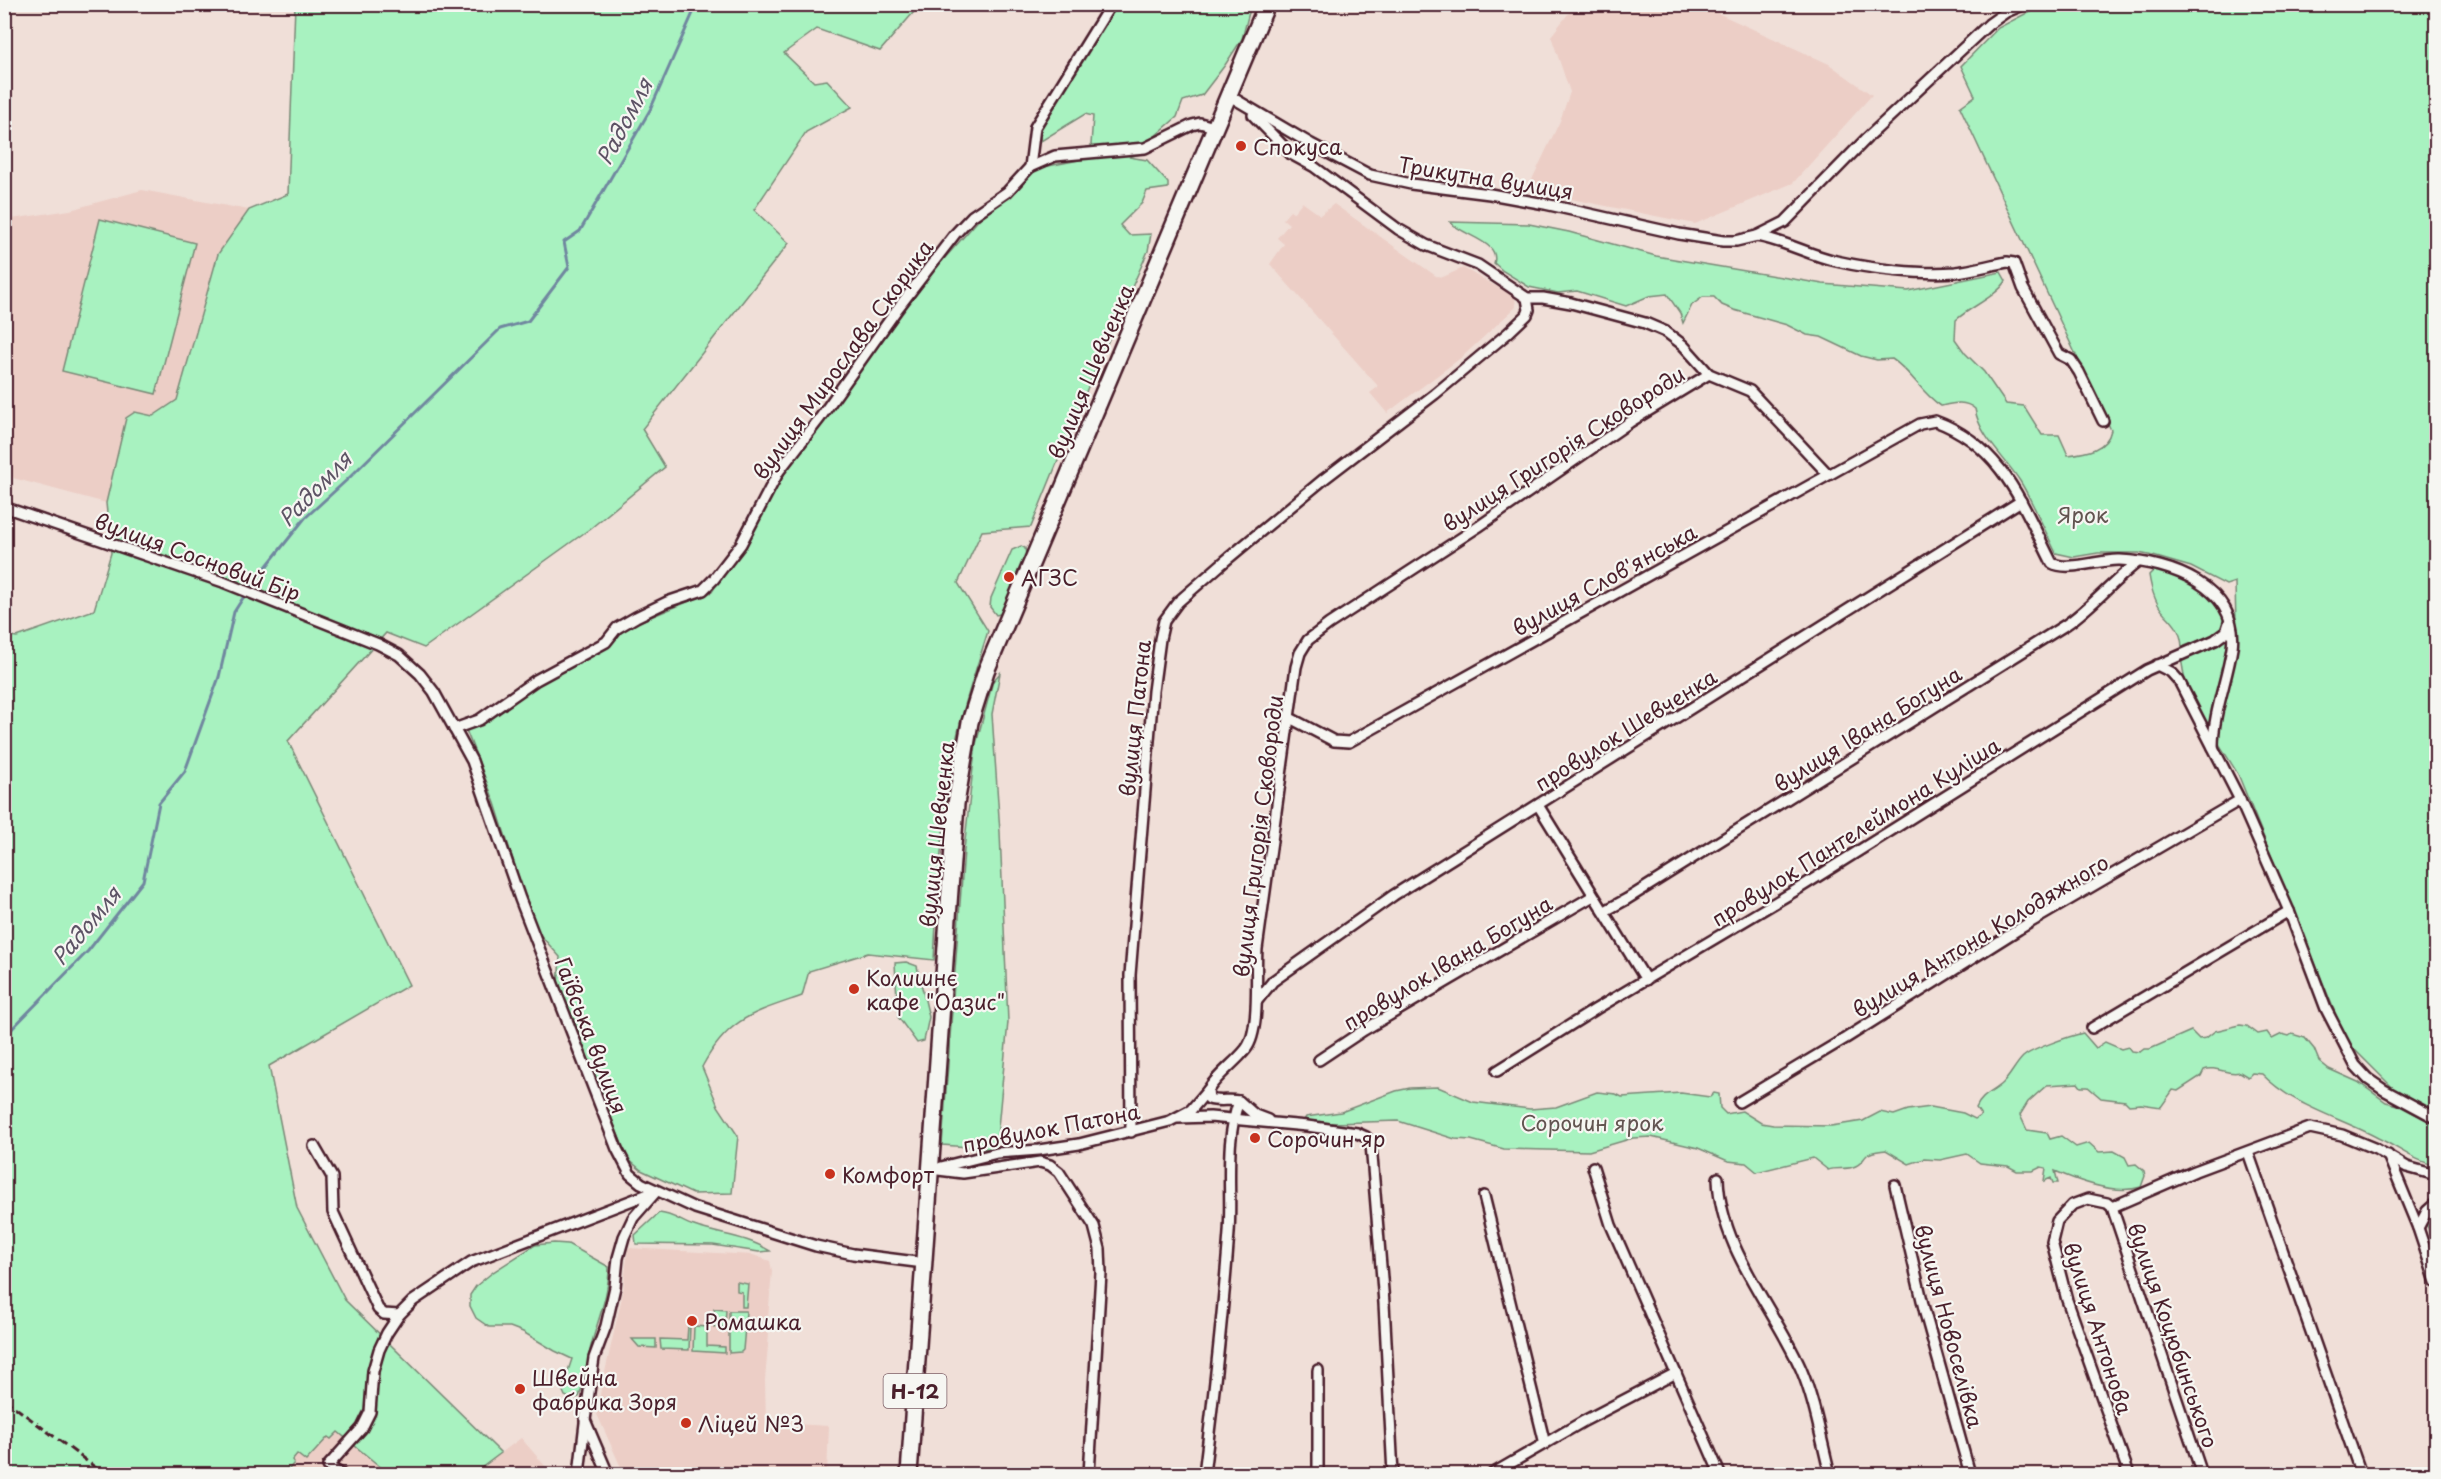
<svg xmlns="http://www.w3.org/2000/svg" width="2441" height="1479" font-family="'Playpen Sans',sans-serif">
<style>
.built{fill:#eccec6}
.green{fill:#a8f2c0;stroke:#798876;stroke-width:1.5}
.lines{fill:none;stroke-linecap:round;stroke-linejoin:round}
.stream{stroke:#70879f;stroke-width:3}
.street-casing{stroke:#4a1f2b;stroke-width:14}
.primary-casing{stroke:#4a1f2b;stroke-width:20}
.street{stroke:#f6f6f2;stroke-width:9}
.primary{stroke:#f6f6f2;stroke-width:15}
.rail{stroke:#4a1f2b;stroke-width:3;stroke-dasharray:9 4.5;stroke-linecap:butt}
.poi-dot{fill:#c8321e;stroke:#f6f6f2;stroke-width:2}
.labels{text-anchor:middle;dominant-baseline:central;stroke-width:4.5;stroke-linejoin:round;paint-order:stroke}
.shield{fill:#f6f6f2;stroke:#7e6067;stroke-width:1.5}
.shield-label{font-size:20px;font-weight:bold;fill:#4a1f2b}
.poi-label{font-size:21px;fill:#4a1f2b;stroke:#f6f6f2;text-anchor:start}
.street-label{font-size:21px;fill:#4a1f2b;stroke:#f6f6f2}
.park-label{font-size:21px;fill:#625450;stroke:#f6f6f2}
.water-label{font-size:22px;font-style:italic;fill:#5d5365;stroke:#f6f6f2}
</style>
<rect width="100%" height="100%" fill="#f0dfd8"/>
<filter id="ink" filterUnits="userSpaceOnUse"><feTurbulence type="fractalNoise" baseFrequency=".0167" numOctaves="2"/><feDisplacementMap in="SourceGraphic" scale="12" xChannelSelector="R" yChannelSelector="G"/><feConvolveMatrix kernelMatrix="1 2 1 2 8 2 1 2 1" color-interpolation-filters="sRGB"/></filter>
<g filter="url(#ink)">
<!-- built -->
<g class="built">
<path d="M1575 5H1700L1829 64 1872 95 1793 183 1695 224 1527 190 1560 121 1570 92 1551 36Z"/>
<path d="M142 190 249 210 218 254 177 400 153 416 136 412 106 503 13 478 10 463 5 461V220L70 210Z"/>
<path d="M1302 202 1320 215 1334 204 1436 276 1443 277 1463 268 1515 297 1516 307 1462 357 1387 413 1370 393 1378 387 1377 385 1270 264 1284 244 1277 238 1289 224 1283 219 1290 211 1293 213Z"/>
<path d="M628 1248 753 1255 770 1261 772 1271 767 1330 769 1334 765 1380 766 1421 791 1429 795 1424 829 1426 827 1474H624L596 1412 623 1292Z"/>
<path d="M338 1431 389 1474H285L294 1464 292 1461 298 1454 306 1461 328 1437Z"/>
<path d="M521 1438 552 1474H473Z"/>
</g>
<!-- green -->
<g class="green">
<path d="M295 5H920L880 51 817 29 784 53 814 82 827 80 852 107 806 132 754 210 789 243 642 429 665 467 591 528 424 648 386 633 288 741 409 985 269 1066 297 1208 345 1300 501 1453 473 1474H389L338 1432 331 1439 328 1437 306 1461 297 1454 292 1460 294 1463 285 1474H5L4 635 17 637 94 610 111 553 106 503 126 418 135 412 153 416 177 400 218 254 249 210 288 194Z"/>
<path d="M1116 5H1251L1242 39 1225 65 1202 95 1183 101 1177 117 1154 137 1144 153 1129 157 1147 160 1168 183V188L1147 191 1142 203 1120 225 1129 235 1151 234 1148 251 1090 382 1031 527 982 531 958 583 988 631C977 667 964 703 956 741 942 813 938 887 934 960L868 953 809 971 802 996C753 1013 728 1018 702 1067L718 1106 738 1136 732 1193 693 1194 641 1170 628 1159 558 986 560 957 535 929 495 803 466 730 636 623 712 592 792 461 936 268 982 216 1038 168 1095 157 1091 145 1093 116 1085 114 1041 141 1040 126Z"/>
<path d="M2049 5H2436V1112L2396 1091 2347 1042 2238 774 2187 693 2181 658 2213 644 2236 627 2235 582 2226 585 2191 567 2153 556 2139 553H2098L2074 557 2056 553C2044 529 2034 504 2020 481 2005 457 1980 438 1975 409 1965 400 1954 403 1941 406 1921 393 1912 372 1892 359L1877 360 1861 356 1821 337 1807 335 1787 325 1734 310 1722 305 1714 297H1703L1692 305 1683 323 1680 313 1667 294 1649 296 1626 306 1577 291 1558 293 1529 287 1503 271 1494 263C1501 242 1463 236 1450 222L1529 224 1569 232 1656 256 1823 284 1908 291 2001 272 2006 281C1997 296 1970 307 1956 320L1955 339 1965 353 1984 372 2006 404 2024 406 2042 435H2059L2068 455C2085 453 2107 450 2111 430L1960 107 1975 96 1961 66 1998 28 2025 14Z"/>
<path d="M100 219 195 243 156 394 62 371Z"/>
<path d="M1021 546 1025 548 1026 556 1004 613 996 615 990 607 991 598 1012 550Z"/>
<path d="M2154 570C2183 573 2226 595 2225 628L2219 633 2182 647C2181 631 2175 624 2165 614 2156 605 2151 588 2149 575Z"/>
<path d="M1000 673 992 714 1000 832 1008 1022 996 1149 942 1145 964 850 973 768 976 744 993 681Z"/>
<path d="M906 962 917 966 929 1017 924 1041 917 1043 898 1017 895 963Z"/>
<path d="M2240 1025 2247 1026 2258 1034 2267 1032 2272 1039 2282 1034 2289 1036 2292 1034 2305 1038 2314 1049 2319 1061 2329 1069 2358 1082 2386 1102 2398 1105 2436 1125V1165C2415 1162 2398 1147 2378 1138 2339 1117 2294 1107 2262 1074L2252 1073 2248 1077 2240 1072C2227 1076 2217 1065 2204 1070L2201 1076 2178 1091 2173 1090 2161 1107 2141 1104 2129 1105 2125 1101 2101 1098 2088 1087H2081L2078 1083 2047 1085 2028 1102 2020 1115 2027 1130 2047 1133 2050 1139 2061 1136 2076 1147 2089 1143 2099 1152 2114 1151 2125 1157 2129 1165 2136 1164 2144 1171 2145 1176 2141 1187C2117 1195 2078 1181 2055 1171L2058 1183H2053L2051 1178 2044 1181 2046 1168 2041 1167 2033 1171H2017L2008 1166 1980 1163 1967 1154 1940 1160 1924 1159 1909 1164 1886 1150C1880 1151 1872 1151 1867 1155 1862 1160 1861 1165 1853 1167 1844 1170 1837 1167 1828 1170L1813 1158 1757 1172 1746 1163 1728 1161 1698 1148 1651 1137 1633 1138 1589 1151 1504 1149 1471 1140 1455 1139 1398 1121 1333 1123 1304 1120 1306 1117 1341 1112 1396 1091 1410 1088 1438 1087 1473 1102 1530 1109 1556 1107 1597 1092 1616 1094 1622 1097 1681 1093 1710 1097 1714 1093 1719 1094 1720 1108 1726 1114 1742 1111 1761 1123 1773 1125 1831 1126 1863 1121 1880 1112 1894 1115 1908 1110 1931 1107 1963 1113 1975 1119 1981 1115 1976 1108C1981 1095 1994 1092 2003 1083 2011 1075 2015 1065 2023 1057 2032 1049 2070 1036 2083 1033L2096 1048 2105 1042 2121 1049 2128 1047 2131 1051 2140 1052 2144 1049H2150L2191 1031 2199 1039 2206 1038 2215 1031Z"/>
<path d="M2436 1211V1252L2426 1222Z"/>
<path d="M659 1213C673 1214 681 1222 694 1226 719 1235 747 1236 770 1251L759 1252 713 1245 636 1244 635 1235Z"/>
<path d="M554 1243 568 1244 609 1267C609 1295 598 1319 591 1346 587 1363 585 1380 579 1397L572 1399 565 1396 562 1389 572 1359 555 1351 523 1332 510 1327H489L476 1318 470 1306V1295L476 1286 493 1272 535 1245Z"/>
<path d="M737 1282 748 1284 746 1307H742V1292L737 1291Z"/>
<path d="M714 1309 726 1310 725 1327H714Z"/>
<path d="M729 1311H746L745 1324H729Z"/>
<path d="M688 1326H690L689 1350 661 1349 660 1339 687 1340Z"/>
<path d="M694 1326 707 1327V1346L725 1347V1353L693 1351Z"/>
<path d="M729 1327H745L743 1350 741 1352 729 1353Z"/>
<path d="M632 1339H656V1348L639 1347Z"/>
</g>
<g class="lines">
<!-- stream -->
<path class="stream" d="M4 1037 88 951 143 881 159 803 185 771 219 677 234 612 250 587 305 518 349 478 500 329 528 321 569 267 564 242 580 231 650 110 697 4"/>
<defs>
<g id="street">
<path d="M1228 95 1311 144 1370 175 1411 184 1490 194 1545 204 1679 234 1723 241H1736L1757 236 1785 222 1867 138 1989 24 2006 12 2025 4"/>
<path d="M1253 115 1291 154 1313 166 1398 229 1426 245 1478 265 1527 298H1543L1571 303 1645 323 1666 332 1683 345 1709 374 1750 391 1828 474"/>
<path d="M1030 167 1055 156 1145 148 1192 125 1200 123 1214 127"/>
<path d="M1757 236C1785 241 1809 255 1836 261 1872 269 1920 275 1956 272 1973 270 1990 265 2007 262L2014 263 2023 288 2059 354 2071 360 2079 372 2103 421"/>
<path d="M4 507 223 582 378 644 399 655 420 674 434 692 472 761 520 899 617 1149 630 1174 641 1183 695 1208 816 1246 853 1254 924 1263"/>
<path d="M2157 665 2171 672 2179 681 2240 800 2289 911"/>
<path d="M1290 718 1334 741 1349 742 1920 424 1935 421C2002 445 2023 506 2052 563 2068 572 2101 559 2120 560 2170 562 2240 587 2232 648 2227 681 2213 713 2213 747"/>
<path d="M454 729 479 720 536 680 606 642 617 628 636 617 667 602 703 590 714 579 741 544 779 471 820 418 898 308 955 234 972 216 1007 192 1030 167 1035 127 1111 4"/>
<path d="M1538 805 1646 980"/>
<path d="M1605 911 1627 899 2067 624C2093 606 2113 581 2138 562"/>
<path d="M1257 1001 1273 981 1394 895 2021 501"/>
<path d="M2092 1028 2289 911 2326 1009 2355 1065 2368 1079 2384 1090 2436 1118"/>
<path d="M1319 1060 1364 1030 1593 896"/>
<path d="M1497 1071 1596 1009 1793 892 2147 670 2215 640 2226 632 2229 623"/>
<path d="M1239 1101 1255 1115 1268 1120"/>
<path d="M1739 1102 1846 1038 2019 929 2240 800"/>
<path d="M1178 1118 1210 1117 1307 1126 1357 1133 1366 1137 1371 1144 1384 1303 1393 1474"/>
<path d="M1131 1132 1130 975 1153 691 1160 639 1164 621 1178 602 1225 561 1324 479 1435 394 1508 333 1527 315 1529 310 1527 298"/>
<path d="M314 1146 332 1177 333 1212 378 1309 384 1314 399 1315"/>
<path d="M2248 1152 2361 1474"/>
<path d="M2388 1155 2418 1228 2436 1282"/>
<path d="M941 1167 997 1153 1039 1150 1079 1144 1170 1121 1191 1110 1208 1090"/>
<path d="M1593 1167 1611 1225 1720 1474"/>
<path d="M930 1169 963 1173 1040 1162 1050 1165 1059 1172 1094 1226 1100 1249 1101 1273 1089 1474"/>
<path d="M1718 1178C1720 1249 1773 1306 1801 1369 1815 1402 1821 1440 1830 1474"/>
<path d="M1895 1185 1925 1313 1970 1474"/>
<path d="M1484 1196 1545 1444"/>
<path d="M2112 1207 2195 1171 2310 1128 2342 1135 2376 1149 2407 1167 2436 1175"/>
<path d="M2112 1207 2107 1203 2088 1199 2072 1205 2057 1221 2052 1242 2067 1300 2129 1474"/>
<path d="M2112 1207 2202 1474"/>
<path d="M2418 1228 2427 1211 2436 1203"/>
<path d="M341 1474 328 1466 362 1428 370 1412 373 1371 379 1350 387 1333 399 1315 413 1301 471 1262 656 1191"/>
<path d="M579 1474 585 1423"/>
<path d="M608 1474 585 1420 594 1358 606 1326 615 1287 618 1258 624 1237 633 1218 655 1193"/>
<path d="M1204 1474C1214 1394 1223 1314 1229 1233 1232 1190 1224 1142 1239 1101 1229 1099 1218 1102 1209 1099L1208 1090C1218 1074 1234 1064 1246 1049 1261 1030 1255 973 1257 949L1296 667 1300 653 1308 640 1329 624 1478 527 1630 422 1709 374"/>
<path d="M1318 1474V1370"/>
<path d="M1492 1474 1584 1421 1676 1373"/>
</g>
<path id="primary" d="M909 1474 956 804 970 722 986 671 1267 4"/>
</defs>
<!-- street casing -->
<use href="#street" class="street-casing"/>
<!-- primary casing -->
<use href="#primary" class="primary-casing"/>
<!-- street -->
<use href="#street" class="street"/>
<!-- primary -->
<use href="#primary" class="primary"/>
<!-- rail -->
<path class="rail" d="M4 1399 104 1474"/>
</g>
</g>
<!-- markers -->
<g class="poi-dot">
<circle cx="1241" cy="146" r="6"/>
<circle cx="1009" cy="577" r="6"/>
<circle cx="854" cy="989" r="6"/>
<circle cx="1255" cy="1138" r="6"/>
<circle cx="830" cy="1174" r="6"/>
<circle cx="692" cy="1321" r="6"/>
<circle cx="520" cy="1389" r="6"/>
<circle cx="686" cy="1423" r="6"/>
</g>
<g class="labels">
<!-- shield labels -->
<rect class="shield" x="883.5" y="1374" width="63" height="34" rx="4.5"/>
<g class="shield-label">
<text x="915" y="1391">Н-12</text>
</g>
<!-- poi labels -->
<g class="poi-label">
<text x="1253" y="146">Спокуса</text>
<text x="1021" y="577">АГЗС</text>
<text x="866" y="977">Колишнє<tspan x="866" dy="24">кафе "Оазис"</tspan></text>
<text x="1267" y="1138">Сорочин яр</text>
<text x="842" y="1174">Комфорт</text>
<text x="704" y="1321">Ромашка</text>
<text x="532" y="1377">Швейна<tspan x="532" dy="24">фабрика Зоря</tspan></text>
<text x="698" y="1423">Ліцей №3</text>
</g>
<!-- street labels -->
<g class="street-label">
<text transform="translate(1486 177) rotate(9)">Трикутна вулиця</text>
<text transform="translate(842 359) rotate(-54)">вулиця Мирослава Скорика</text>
<text transform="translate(1090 371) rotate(-67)">вулиця Шевченка</text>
<text transform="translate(1563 448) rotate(-33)">вулиця Григорія Сковороди</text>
<text transform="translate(198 556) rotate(20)">вулиця Сосновий Бір</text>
<text transform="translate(1604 579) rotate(-29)">вулиця Слов'янська</text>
<text transform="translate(1134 718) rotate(-84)">вулиця Патона</text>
<text transform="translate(1867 728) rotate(-32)">вулиця Івана Богуна</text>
<text transform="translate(1625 729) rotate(-32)">провулок Шевченка</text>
<text transform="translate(1855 831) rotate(-32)">провулок Пантелеймона Куліша</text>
<text transform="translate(936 834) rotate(-84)">вулиця Шевченка</text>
<text transform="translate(1257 836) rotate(-83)">вулиця Григорія Сковороди</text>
<text transform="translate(1980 935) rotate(-31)">вулиця Антона Колодяжного</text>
<text transform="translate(1447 962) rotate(-31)">провулок Івана Богуна</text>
<text transform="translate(592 1035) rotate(69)">Гаївська вулиця</text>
<text transform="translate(1051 1127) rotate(-11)">провулок Патона</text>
<text transform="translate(1950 1326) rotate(75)">вулиця Новоселівка</text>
<text transform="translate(2099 1328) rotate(72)">вулиця Антонова</text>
<text transform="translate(2174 1335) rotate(71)">вулиця Коцюбинського</text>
</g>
<!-- park labels -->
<g class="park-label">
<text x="2083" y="514">Ярок</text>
<text x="1592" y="1122">Сорочин ярок</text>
</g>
<!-- water labels -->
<g class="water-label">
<text transform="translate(623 121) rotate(-62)">Радомля</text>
<text transform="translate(314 488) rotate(-46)">Радомля</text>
<text transform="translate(85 925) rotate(-50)">Радомля</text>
</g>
</g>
<!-- margin -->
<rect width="2441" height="1479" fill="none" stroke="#f6f6f2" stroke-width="24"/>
<rect x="12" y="12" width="2417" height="1455" fill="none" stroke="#4a1f2b" stroke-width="2" filter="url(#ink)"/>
</svg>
